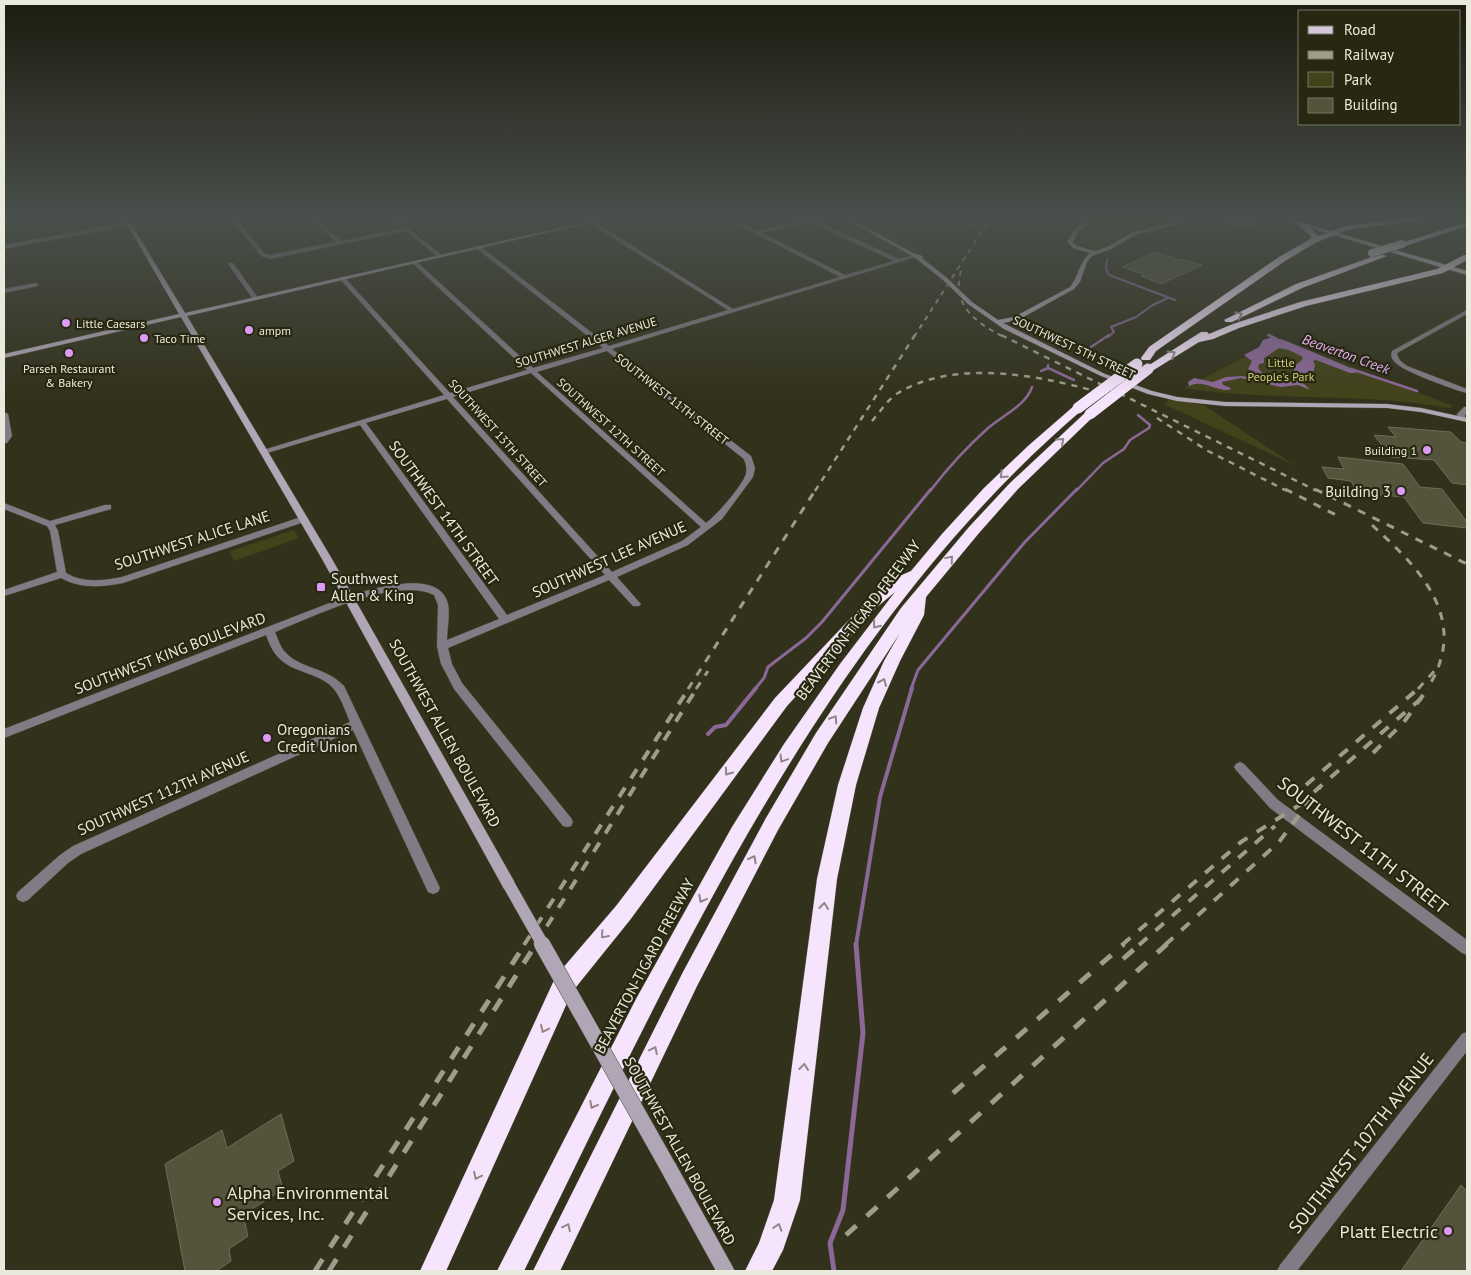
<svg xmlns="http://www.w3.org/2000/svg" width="1471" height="1275" font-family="'PT Sans',sans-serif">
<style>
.green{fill:#42421b}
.water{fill:#8b6897;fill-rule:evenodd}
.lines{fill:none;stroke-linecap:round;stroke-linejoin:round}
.stream-far4{stroke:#8b6897;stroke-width:2}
.stream-far3{stroke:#8b6897;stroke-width:2.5}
.stream-far2{stroke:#8b6897;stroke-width:3}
.stream-far1{stroke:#8b6897;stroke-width:4}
.stream{stroke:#8b6897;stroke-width:5}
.building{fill:#54543d;stroke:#6d6e56}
.street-casing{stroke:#4f4f3b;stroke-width:1}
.secondary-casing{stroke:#4f4f3b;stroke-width:1}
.primary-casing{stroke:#4f4f3b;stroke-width:2}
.highway-casing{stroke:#4f4f3b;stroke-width:1}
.street{fill:#827b85;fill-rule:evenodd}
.secondary{fill:#b1a6b5;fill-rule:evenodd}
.primary{fill:#d5c6da;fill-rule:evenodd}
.highway{fill:#f6e4fc;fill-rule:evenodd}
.rail-far4{stroke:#9d9d8c;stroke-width:2;stroke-dasharray:5 5;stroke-linecap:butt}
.rail-far3{stroke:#9d9d8c;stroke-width:2.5;stroke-dasharray:6 6;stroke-linecap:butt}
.rail-far2{stroke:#9d9d8c;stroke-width:3;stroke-dasharray:8 8;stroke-linecap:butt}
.rail-far1{stroke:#9d9d8c;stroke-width:4;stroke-dasharray:11 11;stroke-linecap:butt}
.rail{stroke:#9d9d8c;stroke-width:5;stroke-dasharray:14 14;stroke-linecap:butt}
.secondary-bridge-far1-casing{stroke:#4f4f3b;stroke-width:13;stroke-linecap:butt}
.secondary-bridge-casing{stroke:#4f4f3b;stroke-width:17;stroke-linecap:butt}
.highway-bridge-far1-casing{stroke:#4f4f3b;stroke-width:9;stroke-linecap:butt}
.highway-bridge-casing{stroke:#4f4f3b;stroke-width:11;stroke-linecap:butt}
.secondary-bridge-far1{stroke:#b1a6b5;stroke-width:12}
.secondary-bridge{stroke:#b1a6b5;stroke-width:16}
.highway-bridge-far1{stroke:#f6e4fc;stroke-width:8}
.highway-bridge{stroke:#f6e4fc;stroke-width:11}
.oneway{stroke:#8f8687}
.poi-dot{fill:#dd99f4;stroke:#282812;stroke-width:2}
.labels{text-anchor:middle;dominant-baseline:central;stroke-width:4.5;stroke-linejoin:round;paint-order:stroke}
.far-poi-label{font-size:12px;fill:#e9eadc;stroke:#282812;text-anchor:start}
.far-street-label{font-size:12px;fill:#e9eadc;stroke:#282812}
.far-park-label{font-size:12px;fill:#cecf76;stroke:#282812}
.far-water-label{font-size:14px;font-style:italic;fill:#e4aff6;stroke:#282812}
.poi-label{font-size:15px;fill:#e9eadc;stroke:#282812;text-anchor:start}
.street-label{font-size:15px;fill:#e9eadc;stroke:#282812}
.near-street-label{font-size:18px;fill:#e9eadc;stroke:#282812}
.near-poi-label{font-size:18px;fill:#e9eadc;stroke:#282812;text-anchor:start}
</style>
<rect width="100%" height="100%" fill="#32321c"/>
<!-- green -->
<g class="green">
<path d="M1099 217H1177L1174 220 1130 232 1103 248 1079 245 1077 242 1081 232Z"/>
<path d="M884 230 923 251 897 258 851 237Z"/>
<path d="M1280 339 1453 406 1449 408C1361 392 1272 402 1184 388Z"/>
<path d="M1170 399 1204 405 1294 465 1164 404Z"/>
<path d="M294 530 299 538 234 561 230 551Z"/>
</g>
<!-- water -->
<path class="water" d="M1272 337 1284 340 1353 369 1356 373H1350L1316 360 1313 361 1315 365 1314 370 1302 382 1310 390 1298 385 1281 387 1241 378 1222 382 1223 385 1231 388 1229 390C1214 391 1204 379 1189 386L1188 382 1194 378 1213 382 1226 377 1242 376 1270 382 1248 369 1252 361 1244 355 1259 347 1263 340ZM1279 348 1289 350 1303 357 1302 360 1293 367 1296 377C1285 389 1266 379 1258 368L1259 364 1264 363V358Z"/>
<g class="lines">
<!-- stream-far4 -->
<g class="stream-far4">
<path d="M936 217 978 227"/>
<path d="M1107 259 1106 269 1109 275 1175 300"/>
<path d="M1268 335 1272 337"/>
<path d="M1108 337 1114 332 1111 327 1136 317 1153 305 1168 298"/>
</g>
<!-- stream-far3 -->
<g class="stream-far3">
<path d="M1269 335 1277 339"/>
<path d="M1091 347 1109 335"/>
<path d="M1048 368 1074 380"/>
<path d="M1351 369 1417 391"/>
<path d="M1041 371 1048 368V365"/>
<path d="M930 491C947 469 967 447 987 429 1001 416 1026 406 1032 387"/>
<path d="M1076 491 1103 463 1124 449 1130 440 1149 428 1150 425 1138 415"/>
</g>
<!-- stream-far2 -->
<g class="stream-far2">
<path d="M755 689 764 678 768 667 806 638 822 622 931 489"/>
<path d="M911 689 918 670 1024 543 1077 489"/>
</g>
<!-- stream-far1 -->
<g class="stream-far1">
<path d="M708 734 715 727 726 725 756 688"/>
<path d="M856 945 880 797 912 688"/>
</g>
<!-- stream -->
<path class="stream" d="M834 1271 830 1243 843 1210 863 1033 856 944"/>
</g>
<!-- building -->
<g class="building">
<path d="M1213 217H1267V218L1255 222 1259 224 1247 229 1213 219Z"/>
<path d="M1155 252 1179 260 1182 259 1202 265 1161 284 1141 276 1145 275 1122 267Z"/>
<path d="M1388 427 1451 432 1461 442 1467 443V485L1452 483 1434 460 1391 457 1374 435 1396 437Z"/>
<path d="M1338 457 1403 464 1420 487 1442 489 1467 522V528L1423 523 1404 497 1358 493 1351 481 1328 478 1322 467 1344 469Z"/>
<path d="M281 1114 294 1161 278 1171 283 1189 243 1215 248 1236 229 1249 231 1261 216 1271H185L165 1164 222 1130 227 1148Z"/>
<path d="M1461 1185 1467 1191V1271H1401Z"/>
</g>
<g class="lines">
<defs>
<g id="street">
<path d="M230 217H234L265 254 270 255 336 242 310 217H315L341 241 403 228 390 217H395L400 221 430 217 403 224 443 256 438 257 406 231 270 259 261 256Z"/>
<path d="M723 217H728L757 231 817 217H824L815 220 899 259 916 254 919 256 612 349 751 456 755 468 753 477 722 519 688 545 617 577 639 602 641 604 639 606H633L609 580 448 648 452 664 462 683 571 818 573 822 571 826 567 827 563 826 454 689 448 677 441 664 437 646 438 605 434 595C397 576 312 617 275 632 278 639 280 647 286 653 301 669 326 667 344 686L438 884 440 888 438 892 433 894 428 892 353 730 81 854 68 863 28 900 23 902 18 900 16 896 18 892 60 855 73 846 350 722C345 710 340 695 332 687 317 672 294 673 280 659 273 653 269 643 266 635L4 738V729L345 597C369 590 436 568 447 601 451 610 447 629 447 640L499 619 360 425 267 453H261L260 451 444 395 340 279V277H344L450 393 527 370 412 263V261H416L533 368 603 348 476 248V246H480L609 346 728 310 589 223V221H593L733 309 840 277ZM809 222 894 261 845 275 762 233ZM607 351 744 459C746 465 747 468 746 474 742 486 717 515 706 523L537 372ZM531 373 701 527 682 541 612 572 453 397ZM447 399 605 575 507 615 366 423Z"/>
<path d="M129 222 131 225 4 249V245Z"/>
<path d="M229 263H233L258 298 257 299H253L228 264Z"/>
<path d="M36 283 38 284V286L4 293V289Z"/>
<path d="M1467 310V314L1397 353C1398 360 1402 362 1407 366L1467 389V393C1454 390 1406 372 1397 364 1392 360 1390 356 1392 351Z"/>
<path d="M1464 407H1467V412L1465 415V418L1461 420H1458L1457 414Z"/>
<path d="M4 412 8 414 12 436 7 443H4Z"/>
<path d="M4 503 50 521 105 505H111V509L55 525 58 531 66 573C83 583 103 581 122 577L301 517H307L308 519 307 521 123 583C102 587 80 589 61 578L4 596V590L57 572 50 531 47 526 4 509Z"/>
<path d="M1240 762 1244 764 1278 800 1467 940V955L1462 953 1270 808 1236 770 1234 767 1236 764Z"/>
<path d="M1467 1032V1051L1297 1271H1277L1280 1265 1462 1034Z"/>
</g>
<g id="secondary">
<path d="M21 217 4 220V218Z"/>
<path d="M123 217H127L185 313 608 217H615L187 316 332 559 514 881 515 885 514 889 509 891 504 889 322 559 181 317 4 358V354L179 314Z"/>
<path d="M842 217H847L913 253 923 256 922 258 947 278 972 302 998 320 1014 317 1070 287C1079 276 1079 262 1090 253L1073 248 1067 242 1074 230 1090 217H1095L1078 232 1073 242 1077 246 1095 251 1107 247 1131 233 1175 222 1179 219V217H1183V220L1179 224 1135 235 1111 249 1092 256 1087 262 1080 282 1074 289 1018 320 1003 323 1105 374 1152 391 1177 397 1225 402 1387 404 1421 408 1467 418V422L1421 412 1387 408 1225 406 1177 401 1148 394 1101 376 1004 329 968 304 943 280 914 257Z"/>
<path d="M668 1159 674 1161 735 1271H716L662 1173 660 1167 662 1161Z"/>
</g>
<path id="primary" d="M1274 217H1283L1467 271V275Z"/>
<g id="highway">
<path d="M1415 217H1435L1431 219 1346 230 1315 243 1285 261 1156 351 1150 360H1142L1141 358 1149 347 1279 257 1312 238 1310 235 1299 226V222H1305L1318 236 1345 226Z"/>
<path d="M1467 222V226L1405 246 1398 244Z"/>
<path d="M1380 254 1387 256 1302 288 1232 322H1226L1224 320 1296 284Z"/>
<path d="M1464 255H1467V260L1443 273 1306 306 1239 328 1213 339 1199 342 1152 371 1148 372 1143 369 1201 332H1207L1209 334 1233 324 1300 302 1437 269Z"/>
<path d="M1078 405 1082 406 1083 408 1082 410C821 633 673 969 524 1271H497L636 999 732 827 784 744 840 664 895 592 877 607 787 706 630 920 572 992 446 1271H420L556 976 616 906 775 698 867 601 893 579 911 571 942 534 984 488 1028 446 1074 406Z"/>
<path d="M1090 411 1095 414 1094 416 1018 489 979 533 926 597 924 615 900 661 879 708 856 785 837 879 800 1200 783 1250 772 1271H745L759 1243 774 1200 817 879 838 785 863 708 884 661 900 633 828 743 778 830 697 986 560 1271H533L683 972 766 818 816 733 901 608 969 527 1010 483 1086 412Z"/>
</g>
</defs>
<!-- street casing -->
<use href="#street" class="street-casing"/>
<!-- secondary casing -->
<use href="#secondary" class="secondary-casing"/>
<!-- primary casing -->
<use href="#primary" class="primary-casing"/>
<!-- highway casing -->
<use href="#highway" class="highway-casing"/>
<!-- street -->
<use href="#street" class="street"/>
<!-- secondary -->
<use href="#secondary" class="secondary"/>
<!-- primary -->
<use href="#primary" class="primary"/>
<!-- highway -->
<use href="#highway" class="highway"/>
<!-- rail-far4 -->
<g class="rail-far4">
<path d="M961 271C951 305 976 323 1004 337"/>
<path d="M914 337 991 217"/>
</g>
<!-- rail-far3 -->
<g class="rail-far3">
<path d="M1001 335 1317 491"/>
<path d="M1157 418 1208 451 1287 491"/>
<path d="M872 421C880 412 888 399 898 393 958 357 1047 377 1109 395"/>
<path d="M815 491 915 335"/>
</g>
<!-- rail-far2 -->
<g class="rail-far2">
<path d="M1285 489 1336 515"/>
<path d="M1315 489 1467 564"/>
<path d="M1372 525C1411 561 1460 606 1439 665 1437 673 1431 681 1428 689"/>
<path d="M688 689 816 489"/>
<path d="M696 689 708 671"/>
<path d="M1418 689 1437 668"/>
</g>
<!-- rail-far1 -->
<g class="rail-far1">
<path d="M1373 753 1404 722 1428 688"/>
<path d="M1306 785 1419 688"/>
<path d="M1314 792 1425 695"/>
<path d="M524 945 689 688"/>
<path d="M535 945 697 688"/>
<path d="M1122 945 1241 842 1301 804"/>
<path d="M1139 945 1275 826"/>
<path d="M1165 945 1279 842 1320 787"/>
</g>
<!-- rail -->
<g class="rail">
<path d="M1123 959 1140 944"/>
<path d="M953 1093 1124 944"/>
<path d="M846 1235 1167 944"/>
<path d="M315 1271 525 944"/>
<path d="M329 1271 536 944"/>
</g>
<defs>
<path id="secondary-bridge-far1" d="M509 885 543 945"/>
<path id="secondary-bridge" d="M542 944 668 1167"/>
<path id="highway-bridge-far1" d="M1372 253 1402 244"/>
<g id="highway-bridge">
<path d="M1078 408 1137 364"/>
<path d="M1090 414 1148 369"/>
</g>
</defs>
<!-- secondary-bridge-far1 casing -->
<use href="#secondary-bridge-far1" class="secondary-bridge-far1-casing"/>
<!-- secondary-bridge casing -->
<use href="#secondary-bridge" class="secondary-bridge-casing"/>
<!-- highway-bridge-far1 casing -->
<use href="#highway-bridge-far1" class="highway-bridge-far1-casing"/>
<!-- highway-bridge casing -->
<use href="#highway-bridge" class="highway-bridge-casing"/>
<!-- secondary-bridge-far1 -->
<use href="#secondary-bridge-far1" class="secondary-bridge-far1"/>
<!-- secondary-bridge -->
<use href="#secondary-bridge" class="secondary-bridge"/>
<!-- highway-bridge-far1 -->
<use href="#highway-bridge-far1" class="highway-bridge-far1"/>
<!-- highway-bridge -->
<use href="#highway-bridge" class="highway-bridge"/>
</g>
<!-- one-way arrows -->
<defs><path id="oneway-chevron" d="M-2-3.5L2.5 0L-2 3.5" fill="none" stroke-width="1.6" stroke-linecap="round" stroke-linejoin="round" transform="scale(1.25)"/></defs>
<g class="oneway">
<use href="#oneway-chevron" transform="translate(1239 315) rotate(-26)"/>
<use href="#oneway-chevron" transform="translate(1172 354) rotate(-32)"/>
<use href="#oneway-chevron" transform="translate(1061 441) rotate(-42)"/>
<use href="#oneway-chevron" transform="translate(1003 475) rotate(136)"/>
<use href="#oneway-chevron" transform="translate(950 559) rotate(-50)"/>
<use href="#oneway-chevron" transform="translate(876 625) rotate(128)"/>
<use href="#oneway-chevron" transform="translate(883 682) rotate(-66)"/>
<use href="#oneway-chevron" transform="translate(834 719) rotate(-57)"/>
<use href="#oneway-chevron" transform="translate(783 759) rotate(121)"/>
<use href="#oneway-chevron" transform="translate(728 772) rotate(126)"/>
<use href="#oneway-chevron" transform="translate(753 859) rotate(-61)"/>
<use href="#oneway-chevron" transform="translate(702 899) rotate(118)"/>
<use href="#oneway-chevron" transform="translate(824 906) rotate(-83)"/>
<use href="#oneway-chevron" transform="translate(604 935) rotate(131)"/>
<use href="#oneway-chevron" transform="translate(544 1029) rotate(115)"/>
<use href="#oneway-chevron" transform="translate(654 1050) rotate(-64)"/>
<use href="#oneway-chevron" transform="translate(804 1067) rotate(-83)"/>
<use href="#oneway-chevron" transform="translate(593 1105) rotate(118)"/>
<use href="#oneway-chevron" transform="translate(477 1176) rotate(115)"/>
<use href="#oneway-chevron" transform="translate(567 1227) rotate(-64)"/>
<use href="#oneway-chevron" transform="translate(778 1227) rotate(-72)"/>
</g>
<!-- sky -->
<linearGradient id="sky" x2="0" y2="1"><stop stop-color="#1c1c0f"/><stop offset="0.55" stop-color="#494f4b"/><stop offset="1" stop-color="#494f4b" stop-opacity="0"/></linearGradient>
<rect width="1471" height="395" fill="url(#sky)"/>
<!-- markers -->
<g class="poi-dot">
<circle cx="66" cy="323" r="5"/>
<circle cx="249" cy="330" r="5"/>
<circle cx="144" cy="338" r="5"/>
<circle cx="69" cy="353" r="5"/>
<circle cx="1427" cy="450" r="5"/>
<circle cx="1401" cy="491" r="5"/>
<rect x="316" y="582" width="10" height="10" rx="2.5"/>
<circle cx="267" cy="738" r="5"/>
<circle cx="217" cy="1202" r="5"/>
<circle cx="1448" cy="1231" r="5"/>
</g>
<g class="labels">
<!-- far-poi labels -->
<g class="far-poi-label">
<text x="76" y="323">Little Caesars</text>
<text x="259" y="330">ampm</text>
<text x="154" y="338">Taco Time</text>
<text x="69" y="368" text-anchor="middle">Parseh Restaurant<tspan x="69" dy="14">&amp; Bakery</tspan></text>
<text x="1417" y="450" text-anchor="end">Building 1</text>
</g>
<!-- far-street labels -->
<g class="far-street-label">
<text transform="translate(586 342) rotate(-17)">SOUTHWEST ALGER AVENUE</text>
<text transform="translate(1074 347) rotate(25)">SOUTHWEST 5TH STREET</text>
<text transform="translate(672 399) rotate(38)">SOUTHWEST 11TH STREET</text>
<text transform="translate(611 427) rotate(42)">SOUTHWEST 12TH STREET</text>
<text transform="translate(498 433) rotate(48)">SOUTHWEST 13TH STREET</text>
</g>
<!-- far-park labels -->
<g class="far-park-label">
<text x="1281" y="362">Little<tspan x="1281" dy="14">People's Park</tspan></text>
</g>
<!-- far-water labels -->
<g class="far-water-label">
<text transform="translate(1346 354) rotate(20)">Beaverton Creek</text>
</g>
<!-- poi labels -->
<g class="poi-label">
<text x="1391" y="491" text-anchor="end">Building 3</text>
<text x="331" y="578">Southwest<tspan x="331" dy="17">Allen &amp; King</tspan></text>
<text x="277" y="729">Oregonians<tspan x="277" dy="17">Credit Union</tspan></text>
</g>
<!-- street labels -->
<g class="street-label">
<text transform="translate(444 513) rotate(54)">SOUTHWEST 14TH STREET</text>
<text transform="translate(192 540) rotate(-18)">SOUTHWEST ALICE LANE</text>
<text transform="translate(609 559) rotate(-24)">SOUTHWEST LEE AVENUE</text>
<text transform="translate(858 620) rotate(-53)">BEAVERTON-TIGARD FREEWAY</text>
<text transform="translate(170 653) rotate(-21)">SOUTHWEST KING BOULEVARD</text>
<text transform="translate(445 733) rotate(61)">SOUTHWEST ALLEN BOULEVARD</text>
<text transform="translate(163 793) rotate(-24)">SOUTHWEST 112TH AVENUE</text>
<text transform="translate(644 966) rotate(-62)">BEAVERTON-TIGARD FREEWAY</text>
<text transform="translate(680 1151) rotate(61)">SOUTHWEST ALLEN BOULEVARD</text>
</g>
<!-- near-street labels -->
<g class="near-street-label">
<text transform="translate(1363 845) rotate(38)">SOUTHWEST 11TH STREET</text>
<text transform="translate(1361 1143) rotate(-52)">SOUTHWEST 107TH AVENUE</text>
</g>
<!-- near-poi labels -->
<g class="near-poi-label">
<text x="227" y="1192">Alpha Environmental<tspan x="227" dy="21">Services, Inc.</tspan></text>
<text x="1438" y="1231" text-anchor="end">Platt Electric</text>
</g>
</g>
<!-- border -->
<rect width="1471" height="1275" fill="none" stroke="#e9eadc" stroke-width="10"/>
<!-- legend -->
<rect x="1298" y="10" width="162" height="115" fill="#282812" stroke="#757663"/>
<rect x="1308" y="26" width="25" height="8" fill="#d5c6da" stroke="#757663"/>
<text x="1344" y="35" font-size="15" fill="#e9eadc">Road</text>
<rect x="1308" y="51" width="25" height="8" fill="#9d9d8c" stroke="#757663"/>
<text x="1344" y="60" font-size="15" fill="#e9eadc">Railway</text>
<rect x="1308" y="72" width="25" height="15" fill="#42421b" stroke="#757663"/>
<text x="1344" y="85" font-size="15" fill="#e9eadc">Park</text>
<rect x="1308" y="98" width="25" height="15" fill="#54543d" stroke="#757663"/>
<text x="1344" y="110" font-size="15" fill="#e9eadc">Building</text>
</svg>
